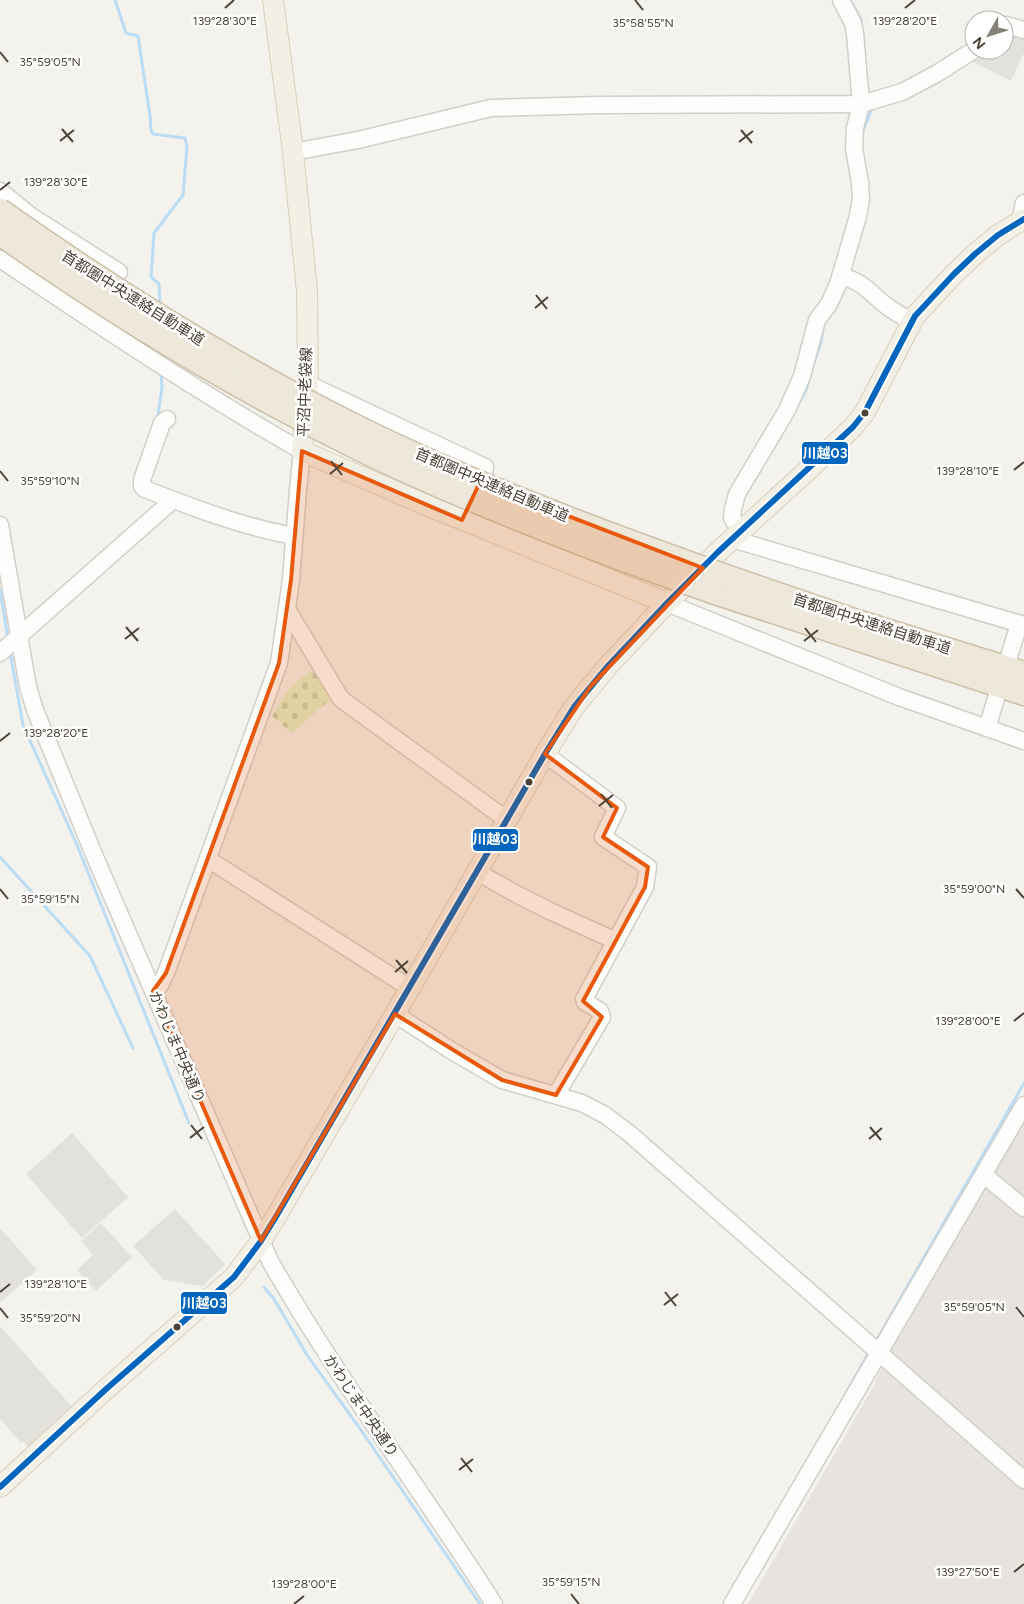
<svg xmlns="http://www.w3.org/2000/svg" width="1024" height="1604" font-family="Figtree,'Noto Sans JP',sans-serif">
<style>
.industrial{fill:#e7e3de}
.cemetery{fill:url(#cemetery-stones)}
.parking{fill:#e3e1dc}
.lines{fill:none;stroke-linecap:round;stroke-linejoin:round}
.stream{stroke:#badcf5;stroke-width:3}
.minor-casing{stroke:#d1cfca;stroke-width:19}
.major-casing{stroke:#d8cfb8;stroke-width:22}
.highway-casing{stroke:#cec0a6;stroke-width:25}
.minor{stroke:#fdfdfc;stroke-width:16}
.major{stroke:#f2efe5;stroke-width:20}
.highway{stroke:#ede8da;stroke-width:22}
.highway-bridge-casing{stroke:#cec0a6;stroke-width:25;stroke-linecap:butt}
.highway-bridge{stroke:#ede8da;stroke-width:22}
.bus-1-casing{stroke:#fff;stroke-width:10}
.bus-1{stroke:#0065bd;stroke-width:6}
.marked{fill:#e8590c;fill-opacity:0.2;stroke:#e8590c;stroke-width:4;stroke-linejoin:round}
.ticks{fill:none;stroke:#4b4437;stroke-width:2}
.bus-dot{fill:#4b4437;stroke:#fff;stroke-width:2}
.labels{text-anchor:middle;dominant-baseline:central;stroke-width:5;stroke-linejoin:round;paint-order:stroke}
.street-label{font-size:15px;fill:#4b4437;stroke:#fff}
.ticks-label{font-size:12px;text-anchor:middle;fill:#4b4437;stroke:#fff;stroke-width:5;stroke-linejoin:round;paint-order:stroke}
.line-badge{stroke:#fff;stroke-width:2}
.badge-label{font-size:14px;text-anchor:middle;font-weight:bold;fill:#fff}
</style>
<defs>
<pattern id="cemetery-stones" width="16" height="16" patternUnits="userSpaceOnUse" patternTransform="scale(1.25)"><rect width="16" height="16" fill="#e0f0cb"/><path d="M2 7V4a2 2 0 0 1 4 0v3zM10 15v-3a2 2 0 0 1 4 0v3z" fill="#c2cfaf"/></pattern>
</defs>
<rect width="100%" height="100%" fill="#f3f2ed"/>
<!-- industrial -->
<path class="industrial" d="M1024 1114V1604H748L872 1389 899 1331Z"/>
<!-- cemetery -->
<path class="cemetery" d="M315 666 333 697 292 733 272 716 289 689Z"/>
<!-- parking -->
<g class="parking">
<path d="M1004 30 1024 36V53L1011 81 969 60 980 50H1004Z"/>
<path d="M72 1133 128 1197 82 1238 26 1174Z"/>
<path d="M175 1209 225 1264 203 1286 164 1280 133 1246Z"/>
<path d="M101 1223 132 1257 96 1291 77 1270 93 1255 81 1241Z"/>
<path d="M0 1228 37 1270 0 1303Z"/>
<path d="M0 1326 73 1408 28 1447 23 1441 21 1443 0 1419Z"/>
</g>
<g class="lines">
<!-- stream -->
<g class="stream">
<path d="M115 0 126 33 138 36 150 116 151 130 153 134 185 138 187 146 183 195 154 233 151 277 159 284 160 307"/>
<path d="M852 3 861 20V24"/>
<path d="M862 133 872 108 871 106"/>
<path d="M813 366 821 342 823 329"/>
<path d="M793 414 806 390 809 379"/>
<path d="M161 418 158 415 162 387 161 373"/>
<path d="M755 479 780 437"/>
<path d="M0 590 8 639"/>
<path d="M10 652 23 725 77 845 189 1123"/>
<path d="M0 857 90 956 133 1048"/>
<path d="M264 1287 274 1299 307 1355 363 1433 480 1604"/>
<path d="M875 1343 1024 1083"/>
<path d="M844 1397 869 1352"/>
</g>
<defs>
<g id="minor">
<path d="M1004 25H1006L1024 30"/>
<path d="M293 152 358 140 491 108 599 105 861 104 902 92 936 74 974 50"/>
<path d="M0 191 31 216 119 272 103 293"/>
<path d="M1020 221 1024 203"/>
<path d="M0 259C99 325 198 392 302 451L298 490 291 580 279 663 166 973 159 987 153 991"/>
<path d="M841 276C866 283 869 293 888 307 895 312 904 317 912 322"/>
<path d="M308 384 485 467 484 474 462 520"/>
<path d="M167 419 162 423 142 480V486L145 489C194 508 243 527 294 536"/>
<path d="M0 525 28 687 35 710 95 857 270 1261C338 1380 421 1489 494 1604"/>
<path d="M741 531 732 518 733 509 737 494 787 410 802 376 817 320 829 304 838 284 858 216 861 199 860 183 854 148 855 128 861 104 855 33 853 23 841 0"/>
<path d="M732 539 1024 625"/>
<path d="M667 603 899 697 1024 741"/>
<path d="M288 611 341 699 507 820"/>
<path d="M0 653 173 500"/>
<path d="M987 728 1019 624"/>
<path d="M545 754 617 808 603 837 648 867 645 887 584 999 585 1002 600 1011 602 1017 556 1095"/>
<path d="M208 859 410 988"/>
<path d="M477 872 518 895 552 912 616 941"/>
<path d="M395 1014 452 1051 502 1080 582 1103 605 1115 630 1134 1024 1480"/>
<path d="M984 1175 1024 1208"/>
<path d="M732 1604 1024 1105"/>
</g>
<g id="major">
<path d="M273 0 293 152 307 291 308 384 302 451 426 505 667 603"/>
<path d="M0 1487 105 1390 234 1277 261 1241 277 1215 395 1014 545 754 574 707 608 666 667 603 718 552 807 471 853 427 865 412 915 316 954 274 975 254 998 235 1024 219"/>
</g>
<g id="highway">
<path d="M726 576 857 621 1024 673"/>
<path d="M712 592 1024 694"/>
</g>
</defs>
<!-- minor casing -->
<use href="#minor" class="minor-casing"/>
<!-- major casing -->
<use href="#major" class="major-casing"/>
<!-- highway casing -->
<use href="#highway" class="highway-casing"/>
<!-- minor -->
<use href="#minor" class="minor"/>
<!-- major -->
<use href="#major" class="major"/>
<!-- highway -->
<use href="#highway" class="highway"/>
<defs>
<g id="highway-bridge">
<path d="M0 210C119 294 244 372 376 436 489 490 608 534 726 576"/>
<path d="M0 234C117 317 240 391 369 454 480 507 596 551 712 592"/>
</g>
</defs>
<!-- highway-bridge casing -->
<use href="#highway-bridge" class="highway-bridge-casing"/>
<!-- highway-bridge -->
<use href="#highway-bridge" class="highway-bridge"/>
<defs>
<path id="bus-1" d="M0 1487 105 1390 234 1277 261 1241 277 1215 545 754 574 707 608 666 667 603 718 552 853 427 865 412 915 316 954 274 975 254 998 235 1024 219"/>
</defs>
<!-- bus-1 casing -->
<use href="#bus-1" class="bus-1-casing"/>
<!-- bus-1 -->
<use href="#bus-1" class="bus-1"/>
</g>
<!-- marked area -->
<path class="marked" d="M302 451 462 520 480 482 703 568 591 686 545 754 617 808 603 837 648 867 645 887 583 1001 602 1017 556 1095 502 1080 395 1014 261 1241 153 991 166 973 279 663 291 580Z"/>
<!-- ticks -->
<path class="ticks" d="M635 0 643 10M225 8 234 0M905 8 915 0M0 52 8 62M62 129 73 142M741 130 752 143M60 141 74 130M739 142 753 131M0 190 10 182M536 295 547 309M535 308 548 297M331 461 342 475M1014 470 1024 462M0 471 8 481M330 474 343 463M126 627 138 641M805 628 816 642M125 639 139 628M804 641 818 630M0 741 10 733M601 794 612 808M599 806 613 795M0 889 8 899M1016 889 1024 898M396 960 407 973M395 972 408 961M1014 1021 1024 1013M191 1125 202 1139M870 1127 881 1140M190 1138 204 1127M869 1139 882 1128M0 1292 10 1284M665 1292 676 1306M664 1305 678 1294M1016 1307 1024 1317M0 1308 8 1318M461 1458 472 1472M459 1470 473 1459M1014 1572 1024 1564M571 1594 579 1604M294 1604 304 1596"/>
<!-- markers -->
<g class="bus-dot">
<circle cx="865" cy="413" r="4.5"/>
<circle cx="529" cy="782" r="4.5"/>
<circle cx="177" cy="1327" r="4.5"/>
</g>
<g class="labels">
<!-- street labels -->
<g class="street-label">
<text transform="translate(133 298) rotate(32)">首都圏中央連絡自動車道</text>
<text transform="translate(305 392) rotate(-88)">平沼中老袋線</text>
<text transform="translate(492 485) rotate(23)">首都圏中央連絡自動車道</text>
<text transform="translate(872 624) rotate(18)">首都圏中央連絡自動車道</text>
<text transform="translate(177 1047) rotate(67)">かわじま中央通り</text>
<text transform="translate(361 1406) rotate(56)">かわじま中央通り</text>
</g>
</g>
<g class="ticks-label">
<text x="225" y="25">139°28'30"E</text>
<text x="905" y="25">139°28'20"E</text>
<text x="643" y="27">35°58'55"N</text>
<text x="50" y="66">35°59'05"N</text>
<text x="56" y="186">139°28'30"E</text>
<text x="968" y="475">139°28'10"E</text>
<text x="50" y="485">35°59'10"N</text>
<text x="56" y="737">139°28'20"E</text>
<text x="974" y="893">35°59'00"N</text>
<text x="50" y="903">35°59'15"N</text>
<text x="968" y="1025">139°28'00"E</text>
<text x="56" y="1288">139°28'10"E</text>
<text x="974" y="1311">35°59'05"N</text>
<text x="50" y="1322">35°59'20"N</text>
<text x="968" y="1576">139°27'50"E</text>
<text x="571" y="1586">35°59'15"N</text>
<text x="304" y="1588">139°28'00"E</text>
</g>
<g class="line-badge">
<rect x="801" y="441" width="48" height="24" rx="5" fill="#0065bd"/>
<rect x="472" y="828" width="47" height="24" rx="5" fill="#0065bd"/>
<rect x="180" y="1291" width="48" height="24" rx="5" fill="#0065bd"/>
</g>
<g class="badge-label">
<text x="825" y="458">川越03</text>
<text x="495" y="844">川越03</text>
<text x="204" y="1308">川越03</text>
</g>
<!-- north arrow -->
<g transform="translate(989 35) rotate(231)"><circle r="24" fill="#ffffff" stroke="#b7b4af"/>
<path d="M0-4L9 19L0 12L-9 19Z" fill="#868177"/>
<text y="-8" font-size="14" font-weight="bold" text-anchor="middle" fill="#4b4437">N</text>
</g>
</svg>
